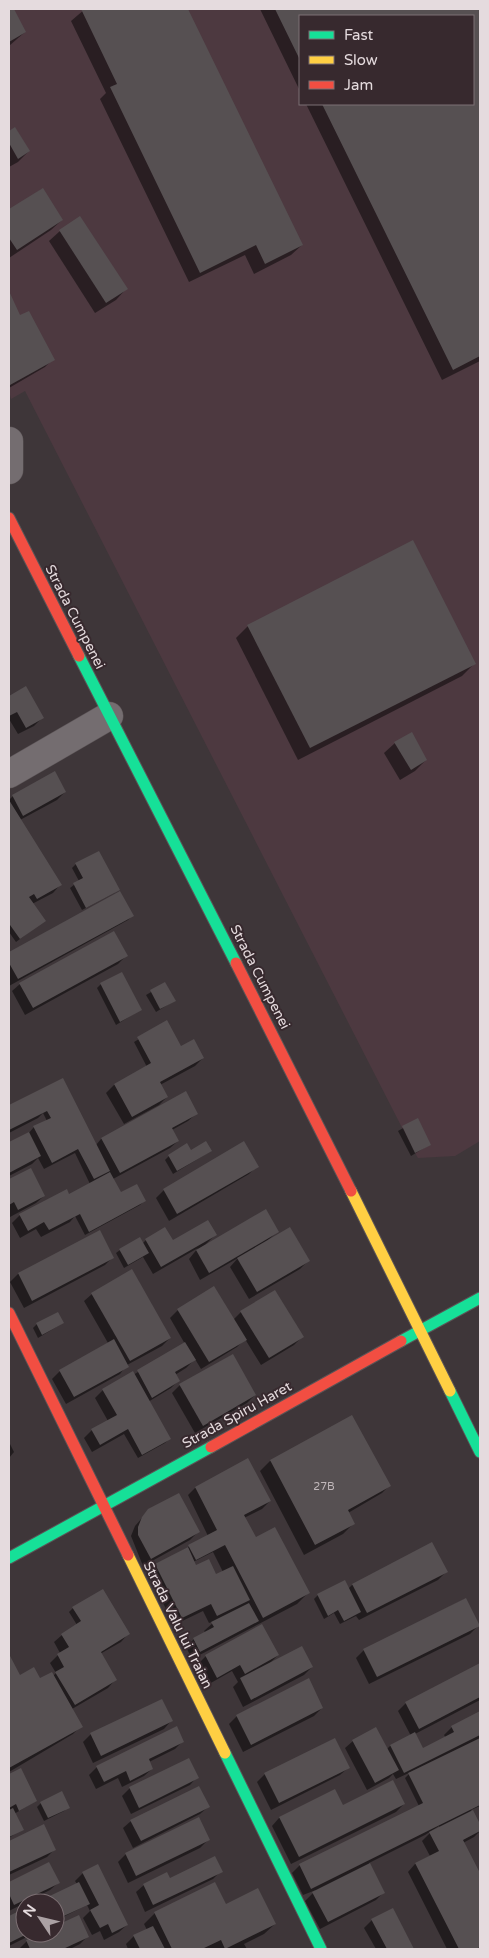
<svg xmlns="http://www.w3.org/2000/svg" width="489" height="1958" font-family="'Varela Round',sans-serif">
<style>
.built{fill:#4d3940;fill-rule:evenodd}
.shadow{fill:#0007;fill-rule:evenodd}
.building{fill:#565052}
.lines{fill:none;stroke-linecap:round;stroke-linejoin:round}
.street-casing{stroke:#5b5456;stroke-width:29}
.fast-casing{stroke:#5b5456;stroke-width:13}
.slow-casing{stroke:#5b5456;stroke-width:13}
.jam-casing{stroke:#5b5456;stroke-width:13}
.street{stroke:#746d70;stroke-width:28}
.fast{stroke:#16e098;stroke-width:11}
.slow{stroke:#ffcf43;stroke-width:11}
.jam{stroke:#f24e42;stroke-width:11}
.labels{text-anchor:middle;dominant-baseline:central;stroke-width:4;stroke-linejoin:round;paint-order:stroke}
.number-label{font-size:11px;fill:#c1b8bb}
.street-label{font-size:14px;fill:#e5dbde;stroke:#37292e}
</style>
<rect width="100%" height="100%" fill="#3e3639"/>
<!-- built -->
<path class="built" d="M9 9H480V1141L455 1156 418 1158 415 1153 25 391 11 399 9 391ZM300 16H473V104H300Z"/>
<!-- shadow -->
<g class="shadow">
<path d="M9 9H13L25 32 9 46Z"/>
<path d="M85 9H186L302 245 291 255 254 274 245 255 189 282 100 99 106 93 71 21Z"/>
<path d="M260 9H480V361L442 380 306 104H473V16H300V91Z"/>
<path d="M15 128 29 151 18 162 9 167V132Z"/>
<path d="M42 189 62 220 51 230 9 258V211Z"/>
<path d="M60 231 126 289 116 300 95 313 49 241Z"/>
<path d="M9 294 20 317 53 359 45 367 9 388Z"/>
<path d="M248 626 474 664 462 676 298 760 236 638Z"/>
<path d="M26 688 42 718 34 726 18 734 9 719V697Z"/>
<path d="M395 743 426 760 415 771 400 780 384 753Z"/>
<path d="M65 792 57 800 20 820 60 885 53 893 32 904 44 921 16 942 9 932V800L13 796Z"/>
<path d="M76 864 118 889 114 893 82 910 70 888 79 881 72 868Z"/>
<path d="M120 893 132 916 128 920 9 986V953Z"/>
<path d="M126 956 118 964 25 1015 12 991 20 984Z"/>
<path d="M101 984 140 1010 116 1025 97 988Z"/>
<path d="M165 984 174 1001 156 1012 146 995Z"/>
<path d="M167 1022 180 1046 203 1058 195 1066 160 1085 167 1097 159 1105 124 1124 106 1093 114 1085 147 1067 134 1042Z"/>
<path d="M38 1092 96 1145 101 1139 185 1093 196 1114 188 1121 172 1130 178 1141 170 1148 113 1179 121 1194 144 1201 140 1205 85 1235 75 1216 70 1222 41 1237 36 1229 20 1238 12 1223 20 1215 69 1196 90 1184 75 1153 44 1169 38 1158 32 1164 9 1176V1144L27 1135 34 1127 47 1121 43 1113 38 1118 9 1133V1107Z"/>
<path d="M417 1120 429 1145 411 1156 398 1131Z"/>
<path d="M244 1143 257 1166 249 1174 169 1221 156 1198 164 1190Z"/>
<path d="M191 1151H211L173 1174 165 1160 169 1156Z"/>
<path d="M30 1170 44 1196 36 1203 10 1217 9 1181Z"/>
<path d="M99 1232 113 1257 105 1265 24 1308 10 1282 18 1274Z"/>
<path d="M277 1232 268 1240 308 1261 300 1269 249 1299 230 1267 238 1258 200 1280 189 1259 198 1248 153 1274 143 1257 124 1268 116 1253 120 1250 142 1244 146 1240 172 1242 215 1235 206 1244Z"/>
<path d="M214 1288 233 1320 241 1312 302 1337 294 1345 261 1365 245 1339 237 1347 201 1369 195 1359 186 1368 175 1375 179 1380 171 1388 148 1402 169 1439 165 1443 138 1458 124 1434 92 1452 84 1438 92 1430 108 1421 95 1398 103 1390 133 1375 185 1344 170 1318 178 1310Z"/>
<path d="M92 1294 170 1338 162 1346 127 1365 120 1374 66 1404 52 1379 60 1371 108 1343 84 1301Z"/>
<path d="M63 1323 38 1338 33 1328 37 1324Z"/>
<path d="M232 1355 255 1395 247 1403 195 1433 172 1393 180 1385Z"/>
<path d="M9 1442 14 1452 9 1458Z"/>
<path d="M270 1461 390 1485 382 1493 348 1513 354 1523 343 1534 304 1555 260 1471Z"/>
<path d="M195 1488 270 1501 262 1509 244 1518 255 1539 308 1593 297 1604 192 1659 186 1647 194 1639 206 1633 204 1631 215 1621 209 1623 203 1611 174 1625 148 1573 156 1565 208 1536 188 1495ZM213 1552 223 1572 215 1576 196 1567 193 1562Z"/>
<path d="M149 1510 198 1532 190 1540 143 1566 131 1536 135 1526Z"/>
<path d="M446 1572 438 1580 359 1620 356 1616 340 1624 334 1613 324 1619 314 1599 318 1595 348 1589 352 1585Z"/>
<path d="M465 1599 478 1626 470 1634 369 1684 356 1658 364 1650Z"/>
<path d="M73 1608 128 1634 121 1642 100 1654 115 1680 108 1688 72 1709 81 1726 73 1734 9 1772V1657L19 1676 40 1680 53 1676 56 1673 50 1663 60 1653 54 1642 62 1635 77 1625 69 1612Z"/>
<path d="M278 1655 269 1664 312 1667 304 1675 243 1707 233 1687 238 1682 232 1671 209 1684 198 1664 206 1656Z"/>
<path d="M480 1665V1700L415 1734 423 1750 446 1738 444 1735 452 1727 480 1713V1806L471 1810 480 1827V1831L474 1837 463 1843 480 1876V1949H447L408 1872 415 1864 430 1856 422 1841 430 1833 440 1828 439 1826 425 1835 369 1863 384 1892 376 1900 320 1929 305 1901 316 1890 303 1895 292 1873 300 1865 419 1806 405 1778 411 1772 396 1779 393 1774 389 1778 367 1790 345 1748 353 1741 386 1750 390 1746 411 1736 398 1711 406 1703Z"/>
<path d="M322 1708 314 1716 243 1752 229 1724 237 1716Z"/>
<path d="M171 1721 164 1729 93 1763 83 1742 91 1734Z"/>
<path d="M183 1741 175 1749 149 1762 152 1769 144 1776 122 1787 118 1778 96 1789 89 1775 97 1767Z"/>
<path d="M348 1768 340 1775 271 1810 257 1782 265 1774Z"/>
<path d="M20 1770 36 1801 14 1814 22 1829 9 1838V1775Z"/>
<path d="M197 1777 190 1785 131 1814 122 1796 130 1788Z"/>
<path d="M41 1803 68 1807 64 1811 44 1821 37 1807Z"/>
<path d="M404 1804 396 1812 291 1864 272 1826 279 1818 342 1807Z"/>
<path d="M208 1807 200 1814 133 1848 123 1828 131 1821Z"/>
<path d="M43 1826 55 1849 47 1857 9 1875V1842Z"/>
<path d="M208 1840 200 1848 128 1883 118 1862 126 1854Z"/>
<path d="M49 1864 58 1883 50 1890 9 1911V1883Z"/>
<path d="M221 1871 213 1879 145 1912 136 1892 144 1885Z"/>
<path d="M83 1873 127 1925 119 1932 104 1940 100 1931 92 1935 83 1918 90 1911 87 1905 55 1921V1903H38L77 1884 75 1881Z"/>
<path d="M225 1906 275 1924 264 1934 244 1944 247 1949H128L126 1944 134 1936 147 1930 144 1924 155 1913Z"/>
<path d="M25 1909V1933H35L9 1946V1917Z"/>
<path d="M392 1910 413 1949H376L364 1928 372 1920Z"/>
<path d="M55 1928 88 1936 80 1944 70 1949H19L27 1941 44 1933H55Z"/>
</g>
<!-- building -->
<g class="building">
<path d="M9 9H14L26 32 9 42Z"/>
<path d="M81 9H188L303 245 265 264 256 245 200 273 110 87 117 84Z"/>
<path d="M275 9H480V356L453 370 322 104H473V16H300V60Z"/>
<path d="M15 127 30 151 18 159 9 143V131Z"/>
<path d="M43 188 63 220 17 250 9 238V209Z"/>
<path d="M80 216 128 289 106 303 59 230Z"/>
<path d="M9 291 20 315 29 311 55 360 10 385Z"/>
<path d="M413 540 476 664 310 748 247 625Z"/>
<path d="M26 686 44 718 26 728 17 712 9 716V696Z"/>
<path d="M412 732 427 760 411 770 394 742Z"/>
<path d="M55 771 66 792 23 816 12 795Z"/>
<path d="M9 800 62 885 37 899 34 894 29 897 46 921 20 939 10 925 9 926Z"/>
<path d="M99 851 120 890 86 908 73 883 83 878 75 863Z"/>
<path d="M120 891 134 916 18 979 9 963V952Z"/>
<path d="M114 931 128 956 33 1008 19 983Z"/>
<path d="M122 972 142 1010 120 1022 100 983Z"/>
<path d="M165 982 176 1001 160 1009 150 990Z"/>
<path d="M167 1020 181 1046 194 1039 204 1058 160 1082 168 1097 132 1117 114 1084 151 1063 137 1037Z"/>
<path d="M63 1078 110 1171 94 1179 78 1149 52 1163 33 1126 51 1118 47 1111 9 1130V1105Z"/>
<path d="M186 1091 198 1114 172 1128 179 1141 120 1173 101 1138Z"/>
<path d="M418 1118 431 1145 415 1153 402 1126Z"/>
<path d="M29 1132 41 1156 9 1173V1142Z"/>
<path d="M206 1141 212 1151 177 1171 168 1155 187 1143 191 1150Z"/>
<path d="M244 1141 259 1167 177 1214 163 1189Z"/>
<path d="M31 1168 45 1196 18 1210 14 1202 9 1205V1179Z"/>
<path d="M110 1172 121 1192 137 1184 146 1201 89 1232 80 1214 49 1230 44 1222 28 1231 19 1214 67 1189 69 1194Z"/>
<path d="M266 1209 279 1232 209 1273 196 1250Z"/>
<path d="M208 1220 217 1235 161 1267 145 1239 165 1227 173 1240Z"/>
<path d="M290 1227 310 1261 257 1292 237 1258Z"/>
<path d="M100 1230 114 1258 32 1301 18 1273Z"/>
<path d="M140 1237 149 1253 128 1265 119 1249Z"/>
<path d="M132 1269 171 1338 130 1361 91 1293Z"/>
<path d="M214 1286 247 1340 209 1362 177 1309Z"/>
<path d="M275 1290 304 1337 269 1358 240 1311Z"/>
<path d="M58 1312 64 1323 42 1335 36 1323Z"/>
<path d="M114 1339 129 1367 74 1397 59 1370Z"/>
<path d="M185 1342 196 1360 175 1372 180 1381 152 1398 137 1370Z"/>
<path d="M233 1354 256 1395 203 1426 179 1384Z"/>
<path d="M133 1371 171 1439 142 1455 128 1429 100 1445 91 1429 117 1415 102 1389Z"/>
<path d="M352 1415 391 1486 348 1510 355 1524 315 1545 270 1460Z"/>
<path d="M248 1458 271 1501 244 1515 256 1537 275 1527 310 1593 263 1618 225 1545 196 1560 188 1545 217 1530 195 1487Z"/>
<path d="M179 1493 200 1532 151 1559 138 1535V1527L142 1517 148 1509Z"/>
<path d="M432 1542 448 1572 367 1613 352 1584Z"/>
<path d="M188 1547 196 1565 209 1559 216 1574 233 1566 250 1600 217 1616 211 1604 182 1618 155 1564Z"/>
<path d="M345 1580 361 1612 344 1621 338 1610 328 1616 317 1594Z"/>
<path d="M103 1589 130 1634 101 1652 117 1680 75 1705 55 1672 64 1667 57 1654 69 1647 61 1634 81 1621 72 1607Z"/>
<path d="M466 1598 480 1626 377 1677 363 1649Z"/>
<path d="M249 1603 259 1621 200 1652 193 1638 214 1627 211 1622Z"/>
<path d="M262 1624 279 1655 245 1674 240 1665 217 1678 205 1655Z"/>
<path d="M302 1646 313 1667 251 1700 240 1678Z"/>
<path d="M9 1654 20 1675 34 1667 40 1678 52 1672 83 1727 9 1768Z"/>
<path d="M480 1663V1697L419 1729 405 1702Z"/>
<path d="M309 1678 323 1708 251 1745 236 1715Z"/>
<path d="M162 1699 173 1721 101 1756 90 1733Z"/>
<path d="M480 1711V1735L404 1773 390 1745 415 1732 423 1748 454 1732 451 1726Z"/>
<path d="M177 1726 184 1742 149 1759 153 1769 130 1781 126 1771 104 1782 96 1766Z"/>
<path d="M376 1727 399 1770 375 1783 352 1740Z"/>
<path d="M335 1738 350 1768 279 1803 264 1773Z"/>
<path d="M480 1738V1805L311 1889 299 1864 423 1803 408 1773Z"/>
<path d="M189 1758 199 1778 139 1808 129 1787Z"/>
<path d="M21 1768 37 1801 19 1811 16 1804 9 1808V1774Z"/>
<path d="M393 1780 405 1804 299 1857 279 1817 335 1789 343 1805Z"/>
<path d="M199 1786 210 1807 141 1841 130 1820Z"/>
<path d="M62 1791 70 1808 48 1818 40 1802Z"/>
<path d="M13 1808 24 1830 9 1837V1810Z"/>
<path d="M473 1810 480 1824V1831L463 1840 480 1873V1947L476 1949H459L415 1863 439 1851 429 1832Z"/>
<path d="M199 1817 210 1840 136 1876 125 1853Z"/>
<path d="M44 1824 56 1850 9 1872V1841Z"/>
<path d="M215 1856 223 1872 153 1905 143 1884 167 1872 170 1878Z"/>
<path d="M49 1862 60 1883 14 1905 9 1894V1882Z"/>
<path d="M370 1863 385 1893 328 1922 312 1892Z"/>
<path d="M98 1864 128 1925 112 1933 108 1924 100 1928 90 1910 99 1905 82 1872Z"/>
<path d="M79 1882 90 1904 55 1920V1903H35Z"/>
<path d="M215 1882 226 1904 258 1888 276 1924 225 1949 221 1940 202 1949H172L154 1912Z"/>
<path d="M25 1908V1933H29L9 1943V1916Z"/>
<path d="M393 1908 414 1949H387L371 1919Z"/>
<path d="M79 1915 89 1937 63 1949H30L26 1940 41 1933H55V1926Z"/>
<path d="M153 1926 165 1949H140L133 1935Z"/>
</g>
<g class="lines">
<defs>
<g id="street">
<path d="M9 441V470"/>
<path d="M9 774 109 716"/>
</g>
<g id="fast">
<path d="M79 656 236 963"/>
<path d="M401 1341 480 1298"/>
<path d="M450 1391 480 1452"/>
<path d="M9 1558 211 1447"/>
<path d="M225 1753 321 1949"/>
</g>
<g id="slow">
<path d="M351 1191 450 1391"/>
<path d="M128 1555 225 1753"/>
</g>
<g id="jam">
<path d="M9 518 79 656"/>
<path d="M236 963 351 1191"/>
<path d="M9 1313 128 1555"/>
<path d="M211 1447 401 1341"/>
</g>
</defs>
<!-- street casing -->
<use href="#street" class="street-casing"/>
<!-- fast casing -->
<use href="#fast" class="fast-casing"/>
<!-- slow casing -->
<use href="#slow" class="slow-casing"/>
<!-- jam casing -->
<use href="#jam" class="jam-casing"/>
<!-- street -->
<use href="#street" class="street"/>
<!-- fast -->
<use href="#fast" class="fast"/>
<!-- slow -->
<use href="#slow" class="slow"/>
<!-- jam -->
<use href="#jam" class="jam"/>
</g>
<g class="labels">
<!-- number labels -->
<g class="number-label">
<text x="324" y="1486">27B</text>
</g>
<!-- street labels -->
<g class="street-label">
<text transform="translate(75 617) rotate(63)">Strada Cumpenei</text>
<text transform="translate(260 977) rotate(63)">Strada Cumpenei</text>
<text transform="translate(237 1415) rotate(-29)">Strada Spiru Haret</text>
<text transform="translate(178 1625) rotate(64)">Strada Valu lui Traian</text>
</g>
</g>
<!-- border -->
<rect width="489" height="1958" fill="none" stroke="#e5dbde" stroke-width="20"/>
<!-- legend -->
<rect x="299" y="15" width="175" height="90" fill="#37292e" stroke="#7d7074"/>
<rect x="309" y="31" width="25" height="8" fill="#16e098" stroke="#7d7074"/>
<text x="344" y="40" font-size="15" fill="#e5dbde">Fast</text>
<rect x="309" y="56" width="25" height="8" fill="#ffcf43" stroke="#7d7074"/>
<text x="344" y="65" font-size="15" fill="#e5dbde">Slow</text>
<rect x="309" y="81" width="25" height="8" fill="#f24e42" stroke="#7d7074"/>
<text x="344" y="90" font-size="15" fill="#e5dbde">Jam</text>
<!-- north arrow -->
<g transform="translate(40 1918) rotate(305)"><circle r="24" fill="#37292e" stroke="#7d7074"/>
<path d="M0-4L9 19L0 12L-9 19Z" fill="#aba1a4"/>
<text y="-8" font-size="14" font-weight="bold" text-anchor="middle" fill="#e5dbde">N</text>
</g>
</svg>
